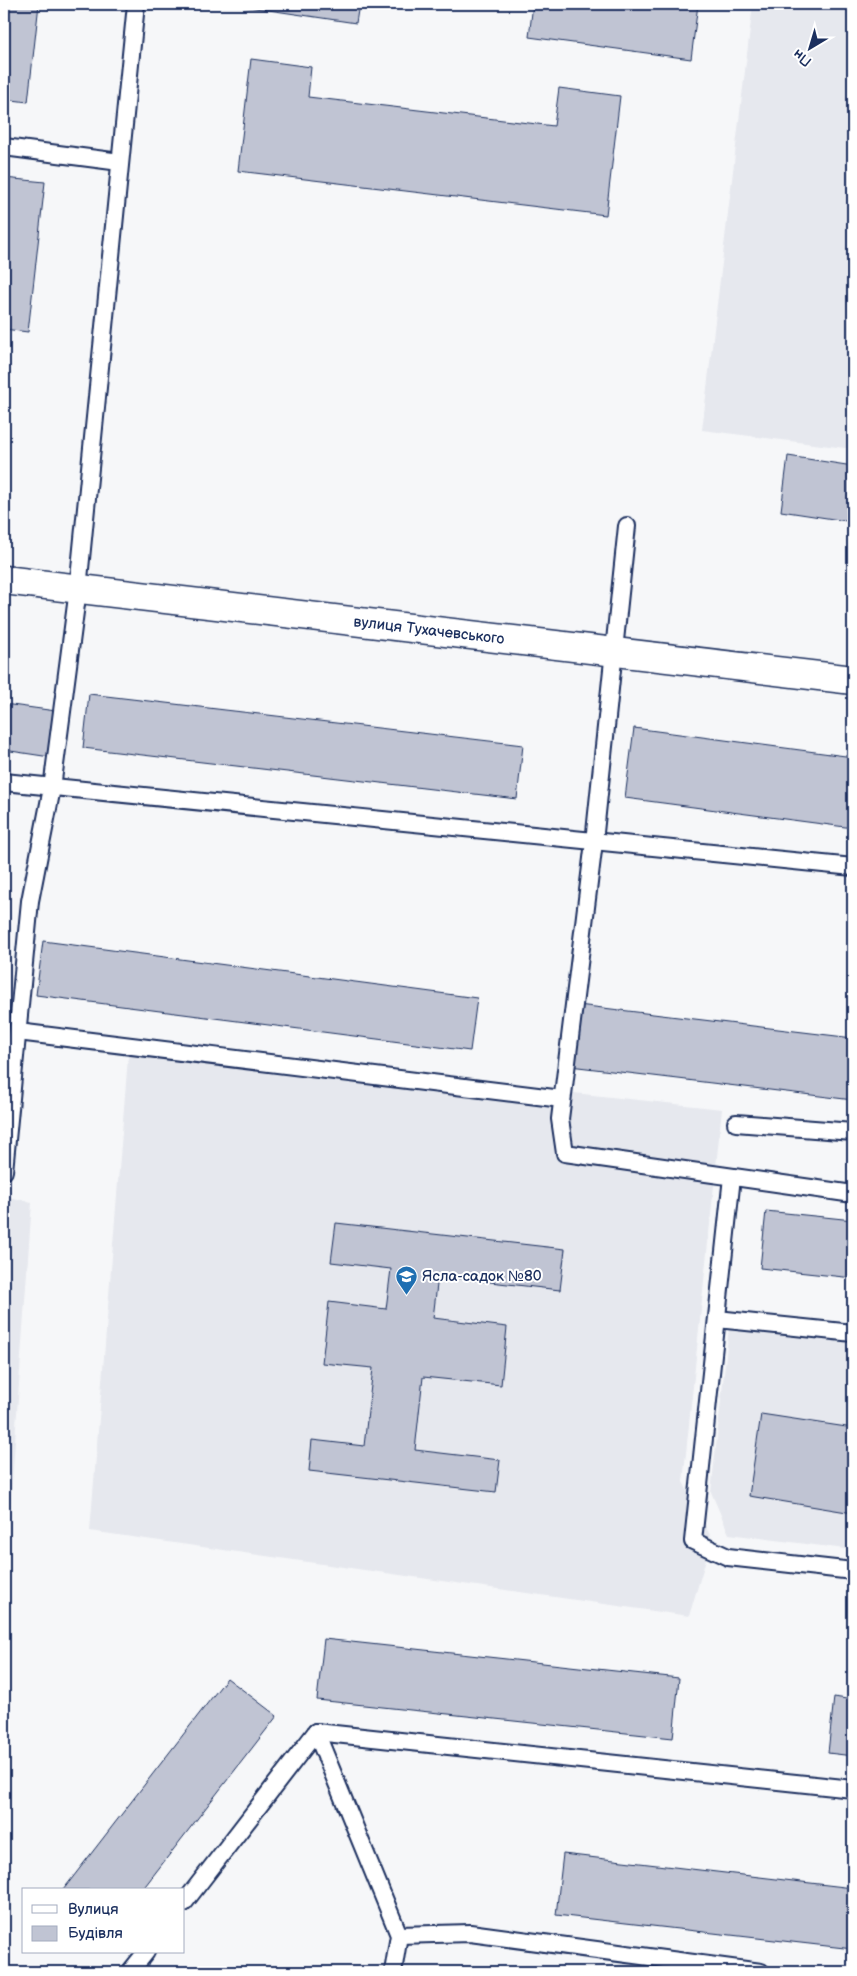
<svg xmlns="http://www.w3.org/2000/svg" width="857" height="1976" font-family="'Balsamiq Sans',sans-serif">
<style>
.built{fill:#e6e8ee}
.building{fill:#c0c4d3;stroke:#1b2f5e}
.lines{fill:none;stroke-linecap:round;stroke-linejoin:round}
.service-casing{stroke:#1b2f5e;stroke-width:20}
.minor-casing{stroke:#1b2f5e;stroke-width:31}
.service{stroke:#fff;stroke-width:16}
.minor{stroke:#fff;stroke-width:28}
.labels{text-anchor:middle;dominant-baseline:central;stroke-width:4;stroke-linejoin:round;paint-order:stroke}
.street-label{font-size:15px;fill:#1b2f5e;stroke:#fff}
.poi-label{font-size:15px;fill:#1b2f5e;stroke:#fff;text-anchor:start}
</style>
<rect width="100%" height="100%" fill="#f6f7f9"/>
<filter id="ink" filterUnits="userSpaceOnUse"><feTurbulence type="fractalNoise" baseFrequency=".02" numOctaves="2"/><feDisplacementMap in="SourceGraphic" scale="10" xChannelSelector="R" yChannelSelector="G"/><feConvolveMatrix kernelMatrix="1 2 1 2 8 2 1 2 1" color-interpolation-filters="sRGB"/></filter>
<g filter="url(#ink)">
<!-- built -->
<g class="built">
<path d="M753 4H853V449L702 430Z"/>
<path d="M129 1045 722 1109 683 1482 712 1539 689 1616 90 1531Z"/>
<path d="M4 1196 32 1202 5 1581H4Z"/>
<path d="M729 1328 853 1341V1550L729 1534 711 1492Z"/>
</g>
<!-- building -->
<g class="building">
<path d="M4 4H39L28 102 4 99Z"/>
<path d="M228 4H359L356 23Z"/>
<path d="M533 4H698L691 59 529 37Z"/>
<path d="M251 59 311 67 308 97 554 126 559 88 620 96 606 215 238 171Z"/>
<path d="M4 178 45 182 28 332 4 329Z"/>
<path d="M788 456 853 466V522L781 511Z"/>
<path d="M89 694 523 745 517 799 83 748Z"/>
<path d="M4 704 56 711 50 757 4 750Z"/>
<path d="M634 728 853 757V828L625 798Z"/>
<path d="M43 941 477 998 470 1051 36 995Z"/>
<path d="M578 1005 853 1038V1100L570 1066Z"/>
<path d="M766 1211 853 1220V1278L760 1268Z"/>
<path d="M336 1223 565 1249 560 1290 438 1276 433 1318 507 1327 501 1385 423 1377 415 1450 500 1460 496 1492 309 1471 312 1440 364 1446 373 1368 322 1363 329 1302 386 1309 391 1269 331 1262Z"/>
<path d="M761 1414 853 1428V1513L749 1496Z"/>
<path d="M324 1639 679 1678 673 1738 317 1700Z"/>
<path d="M227 1678 277 1716 142 1890H63Z"/>
<path d="M834 1697 853 1700V1756L828 1753Z"/>
<path d="M563 1854 853 1888V1949L556 1915Z"/>
</g>
<g class="lines">
<defs>
<g id="service">
<path d="M4 147 120 162"/>
<path d="M627 526 594 842 560 1119 565 1153 853 1194"/>
<path d="M4 782 853 867"/>
<path d="M18 1032 562 1099"/>
<path d="M736 1123 853 1132"/>
<path d="M4 1171 30 901 52 788 78 589 136 4"/>
<path d="M732 1177 693 1541 728 1557 853 1571"/>
<path d="M717 1319 853 1333"/>
<path d="M316 1732 853 1789"/>
<path d="M316 1732 399 1935 393 1972"/>
<path d="M184 1903 316 1732"/>
<path d="M399 1935 470 1933 761 1972"/>
<path d="M130 1972 146 1952"/>
</g>
<g id="minor">
<path id="s1" d="M4 580 853 680"/>
</g>
</defs>
<!-- service casing -->
<use href="#service" class="service-casing"/>
<!-- minor casing -->
<use href="#minor" class="minor-casing"/>
<!-- service -->
<use href="#service" class="service"/>
<!-- minor -->
<use href="#minor" class="minor"/>
</g>
</g>
<!-- icons -->
<defs>
<symbol id="school-pin" viewBox="-11 -11 22 30"><path d="M0 17L-7.5 6A9.5 9.5 0 1 1 7.5 6Z" fill="#1f6fb2" stroke="#fff"/><path d="M0-5L7-2L0 1L-7-2ZM-4 1L0 2.5L4 1V4Q0 6-4 4Z" fill="#fff"/></symbol>
</defs>
<g fill-rule="evenodd">
<use href="#school-pin" x="394" y="1264" width="25" height="34"/>
</g>
<g class="labels">
<!-- street labels -->
<g class="street-label">
<text stroke="none"><textPath href="#s1" startOffset="428">вулиця Тухачевського</textPath></text>
</g>
<!-- poi labels -->
<g class="poi-label">
<text x="422" y="1276">Ясла-садок №80</text>
</g>
</g>
<!-- margin -->
<rect width="857" height="1976" fill="none" stroke="#fff" stroke-width="20"/>
<rect x="10" y="10" width="837" height="1956" fill="none" stroke="#1b2f5e" stroke-width="2" filter="url(#ink)"/>
<!-- legend -->
<rect x="22" y="1888" width="162" height="65" fill="#ffffff" stroke="#a4acbf"/>
<rect x="32" y="1905" width="25" height="8" fill="#ffffff" stroke="#a4acbf"/>
<text x="68" y="1914" font-size="15" fill="#1b2f5e">Вулиця</text>
<rect x="32" y="1926" width="25" height="15" fill="#c0c4d3" stroke="#a4acbf"/>
<text x="68" y="1938" font-size="15" fill="#1b2f5e">Будівля</text>
<!-- north arrow -->
<g transform="translate(810 48) rotate(218)" stroke="#ffffff" stroke-width="4" paint-order="stroke">
<path d="M0-4L9 19L0 12L-9 19Z" fill="#1b2f5e"/>
<text y="-8" font-size="14" font-weight="bold" text-anchor="middle" fill="#1b2f5e">Пн</text>
</g>
</svg>
